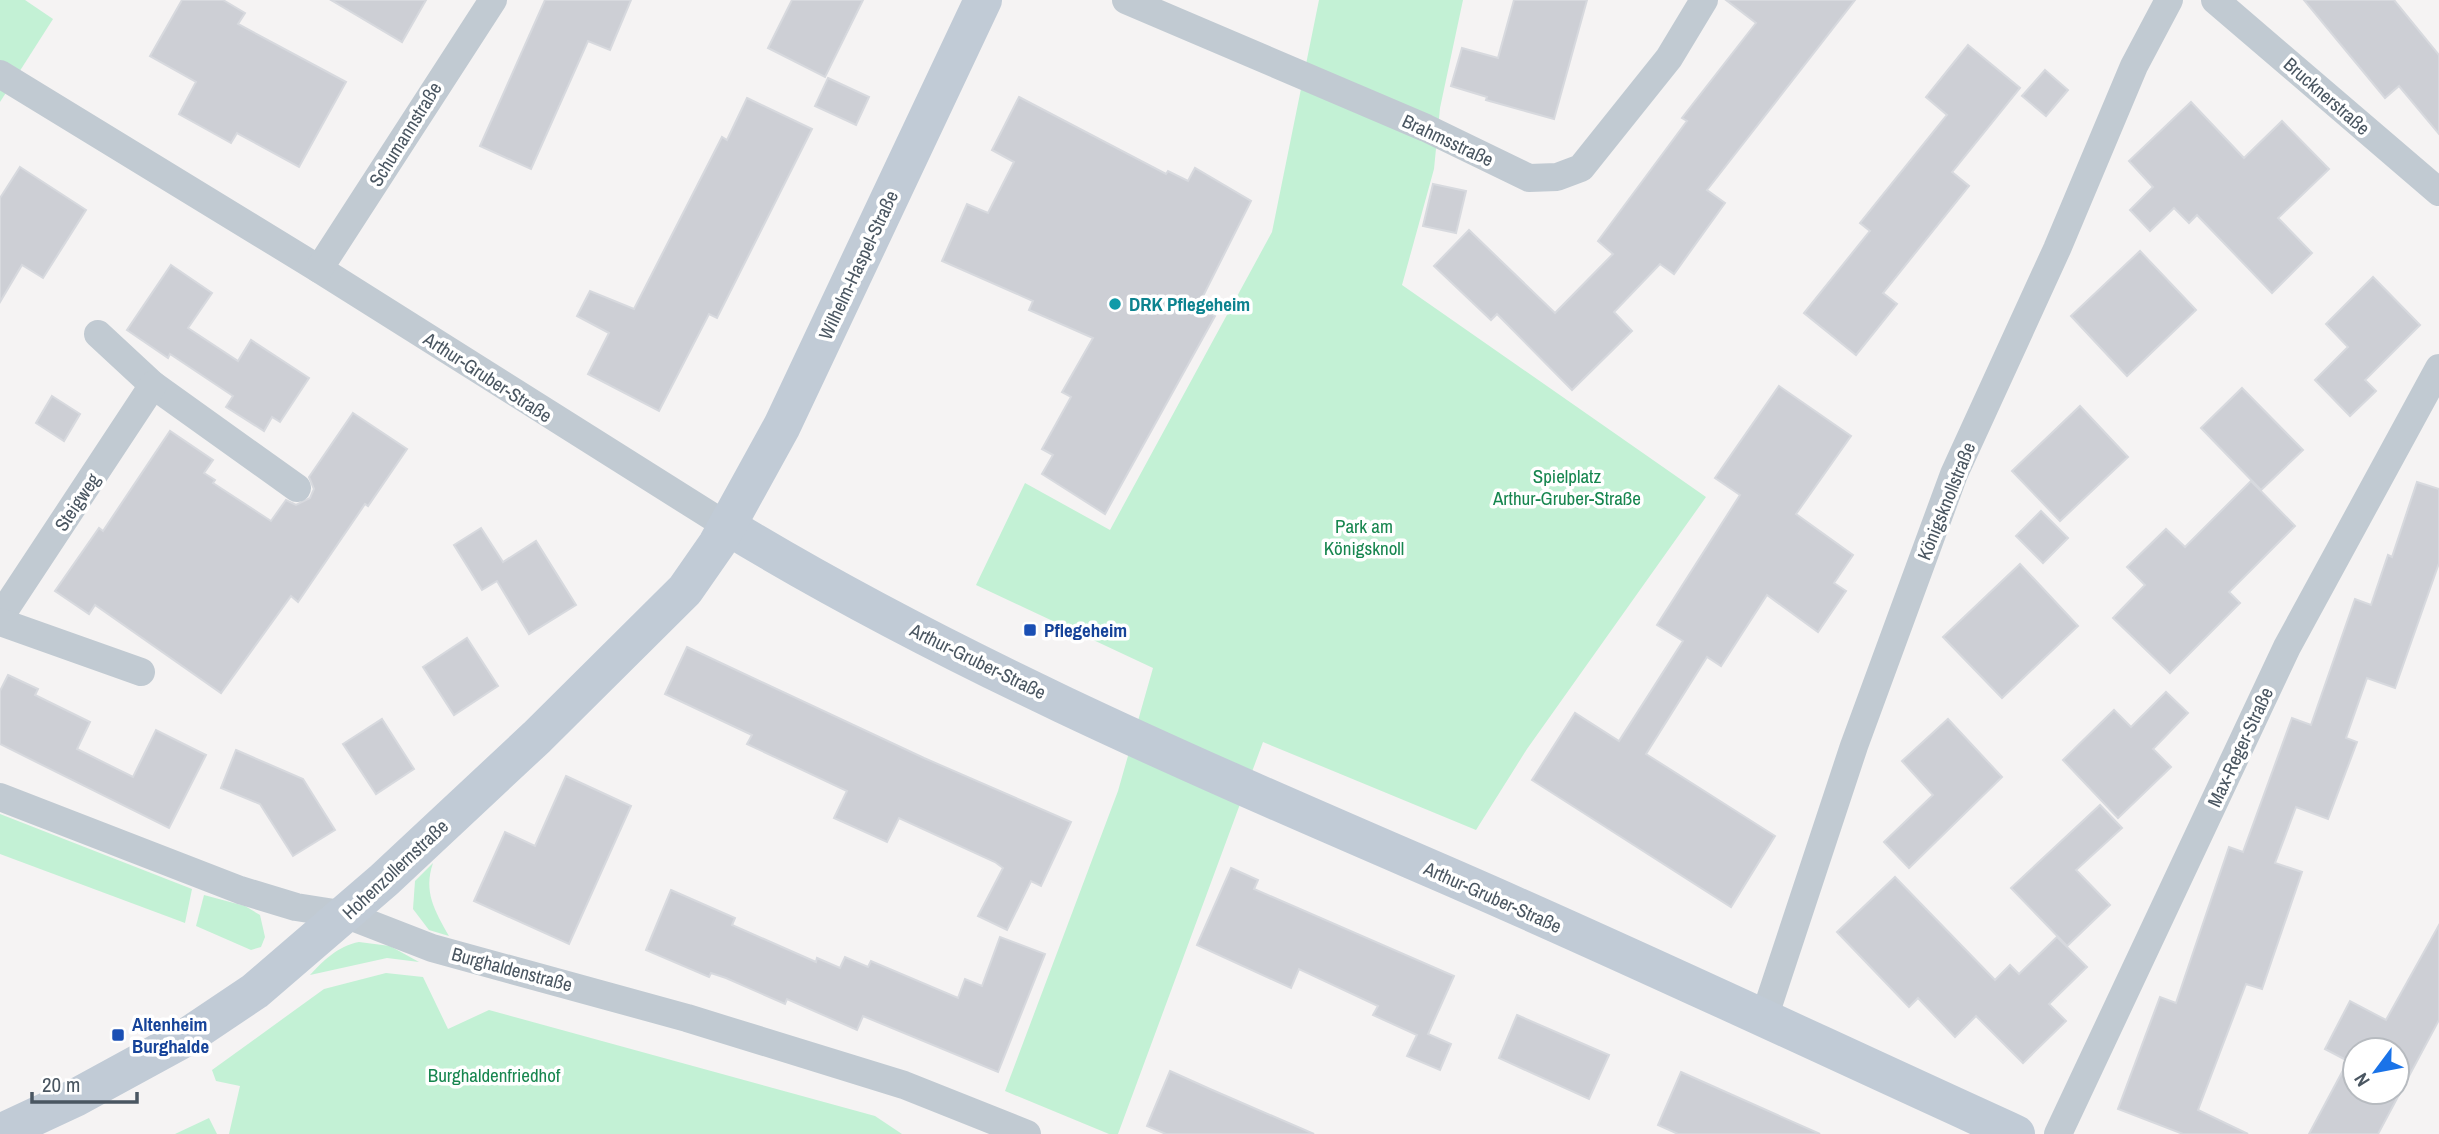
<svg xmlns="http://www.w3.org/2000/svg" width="2439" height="1134" font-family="'Archivo Narrow',sans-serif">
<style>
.green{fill:#c3f1d5}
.building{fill:#cdcfd5;stroke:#d7d9de;stroke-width:2;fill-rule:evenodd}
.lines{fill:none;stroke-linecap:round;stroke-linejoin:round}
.street{stroke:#c1cad2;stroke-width:28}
.secondary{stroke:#c1cbd6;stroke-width:38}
.culture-dot{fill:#0f9aa8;stroke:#fff;stroke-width:2.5}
.transit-dot{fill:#1a4fb4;stroke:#fff;stroke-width:2.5}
.labels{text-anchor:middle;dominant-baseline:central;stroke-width:7;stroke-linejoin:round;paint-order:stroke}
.street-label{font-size:19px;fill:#4a5661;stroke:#fff}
.culture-label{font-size:19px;font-weight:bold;fill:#0d838f;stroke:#fff;text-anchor:start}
.park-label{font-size:19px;fill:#17864f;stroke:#fff}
.transit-label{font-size:19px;font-weight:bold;fill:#164399;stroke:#fff;text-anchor:start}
</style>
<rect width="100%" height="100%" fill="#f5f3f3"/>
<!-- green -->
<g class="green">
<path d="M0 0H25L53 19 0 102Z"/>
<path d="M1319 0H1463L1440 108 1434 169 1402 285 1706 497 1527 749 1476 830 1263 742 1118 1134H1109L1005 1091 1118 791 1153 668 976 585 1025 483 1110 530 1272 232Z"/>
<path d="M0 814 192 889 185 923 0 854Z"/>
<path d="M433 863C423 892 435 911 449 936L429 930 413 909 415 881Z"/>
<path d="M204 895 245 906 260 915 265 937 261 947 251 950 196 926Z"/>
<path d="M359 942 390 946 419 962 387 958 310 975C324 960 338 946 359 942Z"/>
<path d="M386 973 423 977 448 1029 489 1010 875 1116 902 1134H229L240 1086 216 1081 212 1070 324 989Z"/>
<path d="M209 1118 217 1134H175Z"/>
</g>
<!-- building -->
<g class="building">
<path d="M182 0H223L245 13 238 24 346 82 299 167 237 133 231 143 179 114 196 82 150 56Z"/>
<path d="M331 0H426L402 42Z"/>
<path d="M545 0H631L610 50 588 41 531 169 480 146Z"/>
<path d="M792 0H863L825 77 768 48Z"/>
<path d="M1514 0H1587L1554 119 1486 100 1487 97 1451 86 1462 48 1498 58Z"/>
<path d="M1726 0H1855L1707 190 1725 203 1674 274 1660 264 1614 312 1632 331 1572 390 1497 314 1491 320 1434 266 1469 230 1555 313 1613 254 1598 241 1687 121 1682 118 1756 23Z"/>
<path d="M2304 0H2394L2439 55V134L2399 86 2385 98Z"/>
<path d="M1968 45 2020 88 1952 172 1969 186 1883 293 1897 304 1856 355 1804 313 1870 231 1860 223 1947 115 1926 97Z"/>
<path d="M2045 70 2068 90 2046 116 2022 96Z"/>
<path d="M828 78 869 97 856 125 815 106Z"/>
<path d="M1019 97 1166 174 1168 171 1188 181 1195 168 1251 201 1198 306 1215 316 1105 514 1042 474 1053 455 1042 449 1071 397 1062 392 1093 338 1029 310 1033 301 942 261 967 204 988 213 1014 162 992 150Z"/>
<path d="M747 98 812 129 717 318 709 314 659 411 588 374 609 333 577 316 590 291 634 309 722 137 727 140Z"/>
<path d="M2191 102 2244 158 2282 121 2329 169 2278 218 2312 253 2272 293 2197 215 2189 223 2174 208 2150 231 2130 210 2153 187 2129 161Z"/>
<path d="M20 167 86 210 43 278 22 265 0 302V198Z"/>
<path d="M1433 184 1466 191 1456 233 1423 226Z"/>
<path d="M2140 251 2196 310 2127 376 2071 316Z"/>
<path d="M171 265 212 293 188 328 238 361 251 340 309 378 280 422 272 417 264 431 226 407 233 396 170 354 168 358 127 330Z"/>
<path d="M2373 277 2420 325 2365 380 2376 391 2350 416 2315 380 2348 347 2326 324Z"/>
<path d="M1779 386 1851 436 1796 514 1853 555 1834 583 1846 591 1818 632 1767 595 1721 666 1707 657 1646 754 1775 836 1731 907 1532 780 1575 713 1619 741 1683 641 1657 625 1740 495 1715 478Z"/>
<path d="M2242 388 2303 450 2261 490 2201 428Z"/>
<path d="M52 396 80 414 64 441 36 423Z"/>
<path d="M2080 406 2128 457 2060 521 2012 471Z"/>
<path d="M353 413 407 449 368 506 365 504 298 602 291 596 221 693 95 605 89 614 55 591 99 528 103 531 170 431 213 460 204 473 215 480 213 483 271 521 286 500 296 505 310 498 314 489 309 477Z"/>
<path d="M2251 481 2295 526 2229 592 2240 603 2170 673 2113 618 2145 585 2127 567 2166 529 2185 547Z"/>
<path d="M2417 482 2439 489V563L2395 688 2367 678 2346 738 2357 742 2328 819 2296 807 2275 863 2302 872 2262 989 2246 984 2198 1110 2248 1134H2183L2118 1109 2160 997 2176 1003 2229 847 2243 852 2292 718 2311 725 2355 599 2371 605 2388 555 2392 557Z"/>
<path d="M2041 511 2068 538 2043 563 2016 536Z"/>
<path d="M481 528 503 562 536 541 576 605 529 634 497 581 482 590 454 545Z"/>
<path d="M2020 564 2078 626 2002 698 1943 637Z"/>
<path d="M467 638 498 686 454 715 423 667Z"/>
<path d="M687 647 924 758 1071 822 1041 886 1031 881 1007 930 978 916 1003 868 995 862 899 818 887 842 834 818 847 791 747 744 752 735 665 694Z"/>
<path d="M8 675 38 689 35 695 90 722 77 749 133 777 156 730 206 755 169 828 0 744V691Z"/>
<path d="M2166 692 2188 713 2153 749 2171 767 2118 818 2063 760 2114 710 2131 727Z"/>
<path d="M382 719 414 769 376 794 343 744Z"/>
<path d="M1948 719 2002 777 1909 868 1884 842 1933 795 1902 761Z"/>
<path d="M236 750 303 779 335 830 293 856 260 804 221 788Z"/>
<path d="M566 776 631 806 569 944 474 901 505 832 535 846Z"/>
<path d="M2100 805 2122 828 2076 870 2110 905 2067 946 2011 888Z"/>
<path d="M1231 868 1258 880 1254 889 1454 976 1428 1034 1451 1044 1440 1070 1407 1056 1417 1035 1373 1015 1378 1006 1299 969 1291 988 1197 945Z"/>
<path d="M1895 877 1995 980 2010 965 2019 974 2057 937 2087 967 2049 1004 2066 1021 2023 1063 1976 1016 1955 1037 1918 998 1909 1007 1837 932Z"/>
<path d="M671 890 735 918 732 925 816 962 817 958 840 968 845 957 868 967 871 961 958 998 965 979 982 986 1000 937 1045 954 998 1072 863 1016 857 1030 787 999 785 1004 726 978 711 973 709 977 646 950Z"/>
<path d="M2439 925V1020L2378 1134H2309L2348 1061 2325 1049 2350 1001 2386 1020ZM2355 1050H2397V1092H2355Z"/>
<path d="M1517 1015 1609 1055 1589 1099 1499 1058Z"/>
<path d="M1170 1071 1210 1089 1314 1134H1166L1147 1126Z"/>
<path d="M1681 1072 1820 1134H1678L1658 1125Z"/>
</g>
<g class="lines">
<!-- street -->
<g class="street">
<path d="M1126 0 1426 128 1529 178 1557 177 1581 168 1669 58 1704 0"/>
<path d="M2215 0 2439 192"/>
<path d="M0 74 319 269 727 526"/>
<path d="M319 269 493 0"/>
<path d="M98 334 153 385 297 488"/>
<path d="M0 617 153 385"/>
<path d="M0 622 141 672"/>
<path d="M0 797 240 890 296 907 347 915 432 948 687 1018 904 1085 1027 1134"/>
<path d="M1764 1018 1854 746 1954 474 2057 249 2134 66 2169 0"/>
<path d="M2058 1134 2287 647 2439 368"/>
</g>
<!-- secondary -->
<g class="secondary">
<path d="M727 526C959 667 1213 774 1462 882 1648 963 1831 1050 2016 1134"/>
<path d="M0 1133 75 1098 185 1038 255 991 384 880 537 737 685 590 717 544 782 426 983 0"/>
</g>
</g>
<!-- markers -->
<circle class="culture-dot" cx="1115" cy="304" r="7"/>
<g class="transit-dot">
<rect x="1023" y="623" width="14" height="14" rx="3.5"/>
<rect x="111" y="1028" width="14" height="14" rx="3.5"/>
</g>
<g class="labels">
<!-- street labels -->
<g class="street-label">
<text transform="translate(2327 96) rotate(41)">Brucknerstraße</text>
<text transform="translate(405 134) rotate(-58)">Schumannstraße</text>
<text transform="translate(1448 140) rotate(25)">Brahmsstraße</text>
<text transform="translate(858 265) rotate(-65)">Wilhelm-Haspel-Straße</text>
<text transform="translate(488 377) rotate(33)">Arthur-Gruber-Straße</text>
<text transform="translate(1946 501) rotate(-68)">Königsknollstraße</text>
<text transform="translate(77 502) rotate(-56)">Steigweg</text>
<text transform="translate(978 661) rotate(26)">Arthur-Gruber-Straße</text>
<text transform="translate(2240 747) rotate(-65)">Max-Reger-Straße</text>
<text transform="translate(395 869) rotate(-43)">Hohenzollernstraße</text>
<text transform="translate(1493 897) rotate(24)">Arthur-Gruber-Straße</text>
<text transform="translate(512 969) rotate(15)">Burghaldenstraße</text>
</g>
<!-- culture labels -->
<g class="culture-label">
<text x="1129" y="304">DRK Pflegeheim</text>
</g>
<!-- park labels -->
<g class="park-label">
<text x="1567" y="476">Spielplatz<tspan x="1567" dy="22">Arthur-Gruber-Straße</tspan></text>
<text x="1364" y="526">Park am<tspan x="1364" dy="22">Königsknoll</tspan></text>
<text x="494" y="1075">Burghaldenfriedhof</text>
</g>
<!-- transit labels -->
<g class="transit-label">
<text x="1044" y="630">Pflegeheim</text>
<text x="132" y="1024">Altenheim<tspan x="132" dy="22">Burghalde</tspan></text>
</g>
</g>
<!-- north arrow -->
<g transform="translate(2376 1071) rotate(238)"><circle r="33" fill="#ffffff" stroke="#b7bbc0" stroke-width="2"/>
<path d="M0-5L12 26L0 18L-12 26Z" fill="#1a73e8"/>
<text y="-10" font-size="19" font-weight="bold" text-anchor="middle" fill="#4a5661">N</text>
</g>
<!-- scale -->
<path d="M32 1092v10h105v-10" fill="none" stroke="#4a5661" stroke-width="3.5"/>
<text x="42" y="1092" font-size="21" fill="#4a5661" stroke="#ffffff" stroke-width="5" paint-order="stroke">20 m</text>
</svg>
